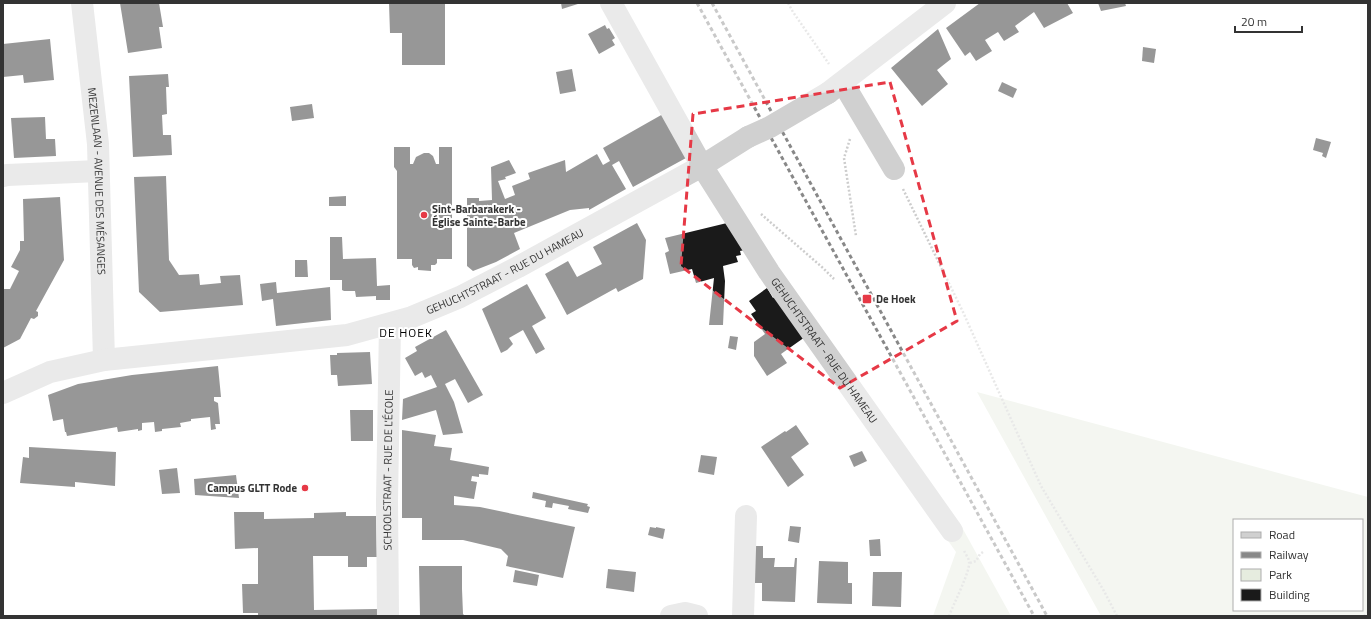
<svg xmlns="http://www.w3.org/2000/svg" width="1371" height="619" font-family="'Titillium Web',sans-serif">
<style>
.green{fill:#e6ecdf;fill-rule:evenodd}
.building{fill:#1a1a1a}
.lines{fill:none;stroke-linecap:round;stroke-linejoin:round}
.path{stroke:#cdcdcd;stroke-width:2.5;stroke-dasharray:2 2;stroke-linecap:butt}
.minor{stroke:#d0d0d0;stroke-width:22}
.rail{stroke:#888;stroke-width:3;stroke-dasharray:4 3;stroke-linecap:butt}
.minor-bridge{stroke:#d0d0d0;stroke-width:22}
.marked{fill:none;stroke:#e63946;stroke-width:3;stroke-dasharray:8 5;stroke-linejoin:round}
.poi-dot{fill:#e63946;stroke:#fff;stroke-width:1.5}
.labels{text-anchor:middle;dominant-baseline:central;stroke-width:4;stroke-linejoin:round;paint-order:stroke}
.street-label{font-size:11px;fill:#333;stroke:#fff}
.poi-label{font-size:11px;font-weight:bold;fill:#333;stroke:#fff;text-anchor:start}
.neighbourhood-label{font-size:12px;letter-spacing:1px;fill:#000;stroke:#fff}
</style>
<rect width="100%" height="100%" fill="#fff"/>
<!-- green -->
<g class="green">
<path d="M977 392 1368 497V616H1101ZM1234 520H1362V610H1234Z"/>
<path d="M959 522 1011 616H933L956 552 942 532Z"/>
</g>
<!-- building -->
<g class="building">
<path d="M120 3H159L163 27H159L162 48 128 53Z"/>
<path d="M389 3H445V65H402V33H390Z"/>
<path d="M561 3H581L562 9Z"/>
<path d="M980 3H1067L1073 13 1044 28 1034 12 1015 26 1019 32 1004 41 998 32 985 40 992 51 976 61 970 52 965 56 946 28Z"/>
<path d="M1098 3H1125L1126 6 1101 11Z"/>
<path d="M605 25 607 29 609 28 615 38 612 40 615 45 599 54 588 34Z"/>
<path d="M938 29 951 59 937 70 948 84 922 106 891 68Z"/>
<path d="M50 39 54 80 24 83 23 75 3 77V44Z"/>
<path d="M1143 47 1156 49 1154 63 1142 61Z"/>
<path d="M572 69 576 91 560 94 556 72Z"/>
<path d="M168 74 169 87H166L167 114 162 115 163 135H171L172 155 133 157 129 76Z"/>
<path d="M1002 82 1017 89 1013 98 998 91Z"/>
<path d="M312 104 314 118 292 121 290 107Z"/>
<path d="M663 114 686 158 633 187 619 161 612 165 626 189 589 210V208L570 210 514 233 520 249 496 262 473 271 467 266V198H479V201L492 200 491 167 509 160 516 173 505 177 506 179 498 181 505 199 515 195 512 186 530 179 528 173 565 160 566 172 597 154 603 165 610 161 603 148Z"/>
<path d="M45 117 46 139H55L56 156 14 158 11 118Z"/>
<path d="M1316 138 1331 142 1326 158 1322 156 1323 153 1313 150Z"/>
<path d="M394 147H410V164H413L416 157 424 153H429L433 156 436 164H439V147H452V259H437V263L435 265H431V271L418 270V267L414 268 412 265V259H397V171L394 167Z"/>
<path d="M166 176 169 260 179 275 199 274 200 285 221 283 220 276 240 275 243 305 160 312 139 292 134 177Z"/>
<path d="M346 196V206H329V197Z"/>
<path d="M60 197 64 260 36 311 38 312V316L34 319 31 318 20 339 3 348V289H10L19 271 11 267 20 250V241H24L23 199Z"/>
<path d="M637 223 646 240 643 279 618 292 616 288 567 315 545 274 568 261 577 277 602 264 593 247Z"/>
<path d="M727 223 745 250 740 251 741 255 736 256 738 262 723 266 725 281 723 325H709L714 278 696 283 692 269 670 274 665 253 669 251 665 238Z"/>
<path d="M330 237H342L343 259 376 258 377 286 390 285V300H376V296L356 297 355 291H344L342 290V280H330Z"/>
<path d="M295 260H307L308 277H295Z"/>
<path d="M276 282 277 293 330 287 331 320 276 326 273 299 262 301 260 284Z"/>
<path d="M527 284 546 318 532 326 545 349 536 354 523 330 509 338 513 344 507 350 501 353 482 309Z"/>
<path d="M767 288 773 298 776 296 805 337 781 354 787 363 767 376 754 356V342L765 334 751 314 756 311 749 301Z"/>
<path d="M446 330 483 395 468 403 455 379 445 384 454 402 463 433 443 435 436 410 402 420 403 399 437 387 431 375 425 378 422 372 415 376 405 358 417 351 415 347Z"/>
<path d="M730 336 738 337 736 350 728 348Z"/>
<path d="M370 352 372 384 338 386 337 375H331L330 355H337V353Z"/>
<path d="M218 366 221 397H214V401L218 403 220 424H215L216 429 211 430 210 417 191 419V421L180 423 181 427 162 429V431L155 432 154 422 142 423V430L138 431V429L118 432 117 427 67 436 66 432H65L63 419 53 421 48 395 78 384 132 375Z"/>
<path d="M350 410H373V441H351Z"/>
<path d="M796 425 809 444 791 457 804 475 788 487 761 447 785 431 786 432Z"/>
<path d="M402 430 436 435 434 446 452 448 450 460 489 467 488 475 479 474V477L472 476 471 481 477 482 474 499 454 496V505L480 507 575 527 563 578 506 566 508 556 501 549 463 540H422V518H402Z"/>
<path d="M29 447 116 452 115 486 75 482V487L20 483 23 457 29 458Z"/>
<path d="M862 451 867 461 854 467 849 456Z"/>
<path d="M701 455 717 457 714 475 698 472Z"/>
<path d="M177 468 180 493 162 494 159 470Z"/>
<path d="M236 475 239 498 195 495 194 479Z"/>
<path d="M533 492 588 504 587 506 590 507 588 513 568 509 569 506 553 503 552 508 545 507 546 501 532 498Z"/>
<path d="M234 512H264V519L314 518V513L346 512V516H376L377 557H367V567H348V556H313L314 610 377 609V616H258V613H243L242 584H258V548L235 549Z"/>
<path d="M790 526 801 527 799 543 788 541Z"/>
<path d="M650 527 656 528V527L665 529 663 539 648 535Z"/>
<path d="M880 539 881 556H870L869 540Z"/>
<path d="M752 546H763V558H775L774 567H794L795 558H797L795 602 762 601V583H752Z"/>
<path d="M819 561 848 562V583H852V604L817 603Z"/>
<path d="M419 566H462V589L463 614 465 616H420Z"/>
<path d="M608 569 636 572 634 592 606 588Z"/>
<path d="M515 570 539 575 537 586 513 582Z"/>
<path d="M873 572H902L901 607 872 606Z"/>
</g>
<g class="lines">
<!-- path -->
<g class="path">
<path d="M788 3 793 12 829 64"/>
<path d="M850 139 844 158 856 236"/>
<path d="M903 189 963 312 1041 486 1104 591 1117 616"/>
<path d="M761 214 823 268 834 279"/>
<path d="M970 563 976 561 980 554 983 552"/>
<path d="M949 616C953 605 971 570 969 562 969 558 965 554 964 550"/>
<path d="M1364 616 1368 612"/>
</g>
<!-- minor -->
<g class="minor">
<path id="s1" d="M82 3 98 144 104 360"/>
<path id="s2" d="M611 3 702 166 769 272 952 531"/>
<path d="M843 83 894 169"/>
<path d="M828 93 945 3"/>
<path d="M3 176 7 175 98 171"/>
<path id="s3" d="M3 393 50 372 104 360 347 335 412 317 460 297 518 267 702 166 748 137"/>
<path id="s4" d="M388 616 387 501 390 324"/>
<path d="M671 616 685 613 697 616"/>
<path d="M743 616 746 516"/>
</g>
<!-- rail -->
<g class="rail">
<path d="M697 3 1034 616"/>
<path d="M712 3 1047 616"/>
</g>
<!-- minor-bridge -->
<path class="minor-bridge" d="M748 137 770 127 828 93"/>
</g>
<!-- marked area -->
<path d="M0 0H1371V619H0ZM890 82 957 321 840 388 681 266 693 114Z" fill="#fff" fill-opacity=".55" fill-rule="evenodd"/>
<path class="marked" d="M890 82 957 321 840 388 681 266 693 114Z"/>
<!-- markers -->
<g class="poi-dot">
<circle cx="424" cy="215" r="4"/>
<rect x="862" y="294" width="10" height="10" rx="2"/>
<circle cx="305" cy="488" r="4"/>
</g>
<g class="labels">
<!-- street labels -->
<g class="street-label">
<text stroke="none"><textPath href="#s1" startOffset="179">MEZENLAAN - AVENUE DES MÉSANGES</textPath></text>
<text stroke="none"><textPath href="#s3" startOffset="522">GEHUCHTSTRAAT - RUE DU HAMEAU</textPath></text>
<text stroke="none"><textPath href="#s2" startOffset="408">GEHUCHTSTRAAT - RUE DU HAMEAU</textPath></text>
<text stroke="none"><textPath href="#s4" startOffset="146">SCHOOLSTRAAT - RUE DE L'ÉCOLE</textPath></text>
</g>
<!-- poi labels -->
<g class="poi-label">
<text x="432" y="209">Sint-Barbarakerk -<tspan x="432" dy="13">Église Sainte-Barbe</tspan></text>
<text x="876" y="299">De Hoek</text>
<text x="297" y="488" text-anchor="end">Campus GLTT Rode</text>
</g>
<!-- neighbourhood labels -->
<g class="neighbourhood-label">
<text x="406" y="332">DE HOEK</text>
</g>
</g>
<!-- border -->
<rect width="1371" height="619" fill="none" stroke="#333333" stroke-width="8"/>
<!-- legend -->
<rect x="1233" y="519" width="130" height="92" fill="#ffffff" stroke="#adadad"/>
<rect x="1241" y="532" width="20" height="6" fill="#d0d0d0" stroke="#adadad"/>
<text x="1269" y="539" font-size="12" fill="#333333">Road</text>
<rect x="1241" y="552" width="20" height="6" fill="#888888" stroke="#adadad"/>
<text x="1269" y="559" font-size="12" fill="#333333">Railway</text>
<rect x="1241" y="569" width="20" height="12" fill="#e6ecdf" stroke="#adadad"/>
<text x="1269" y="579" font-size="12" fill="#333333">Park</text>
<rect x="1241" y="589" width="20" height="12" fill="#1a1a1a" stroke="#adadad"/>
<text x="1269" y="599" font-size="12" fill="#333333">Building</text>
<!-- scale -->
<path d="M1235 26v6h67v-6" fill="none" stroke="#333333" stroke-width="2"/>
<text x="1241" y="26" font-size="12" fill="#333333" stroke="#ffffff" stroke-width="3" paint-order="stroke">20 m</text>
</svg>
